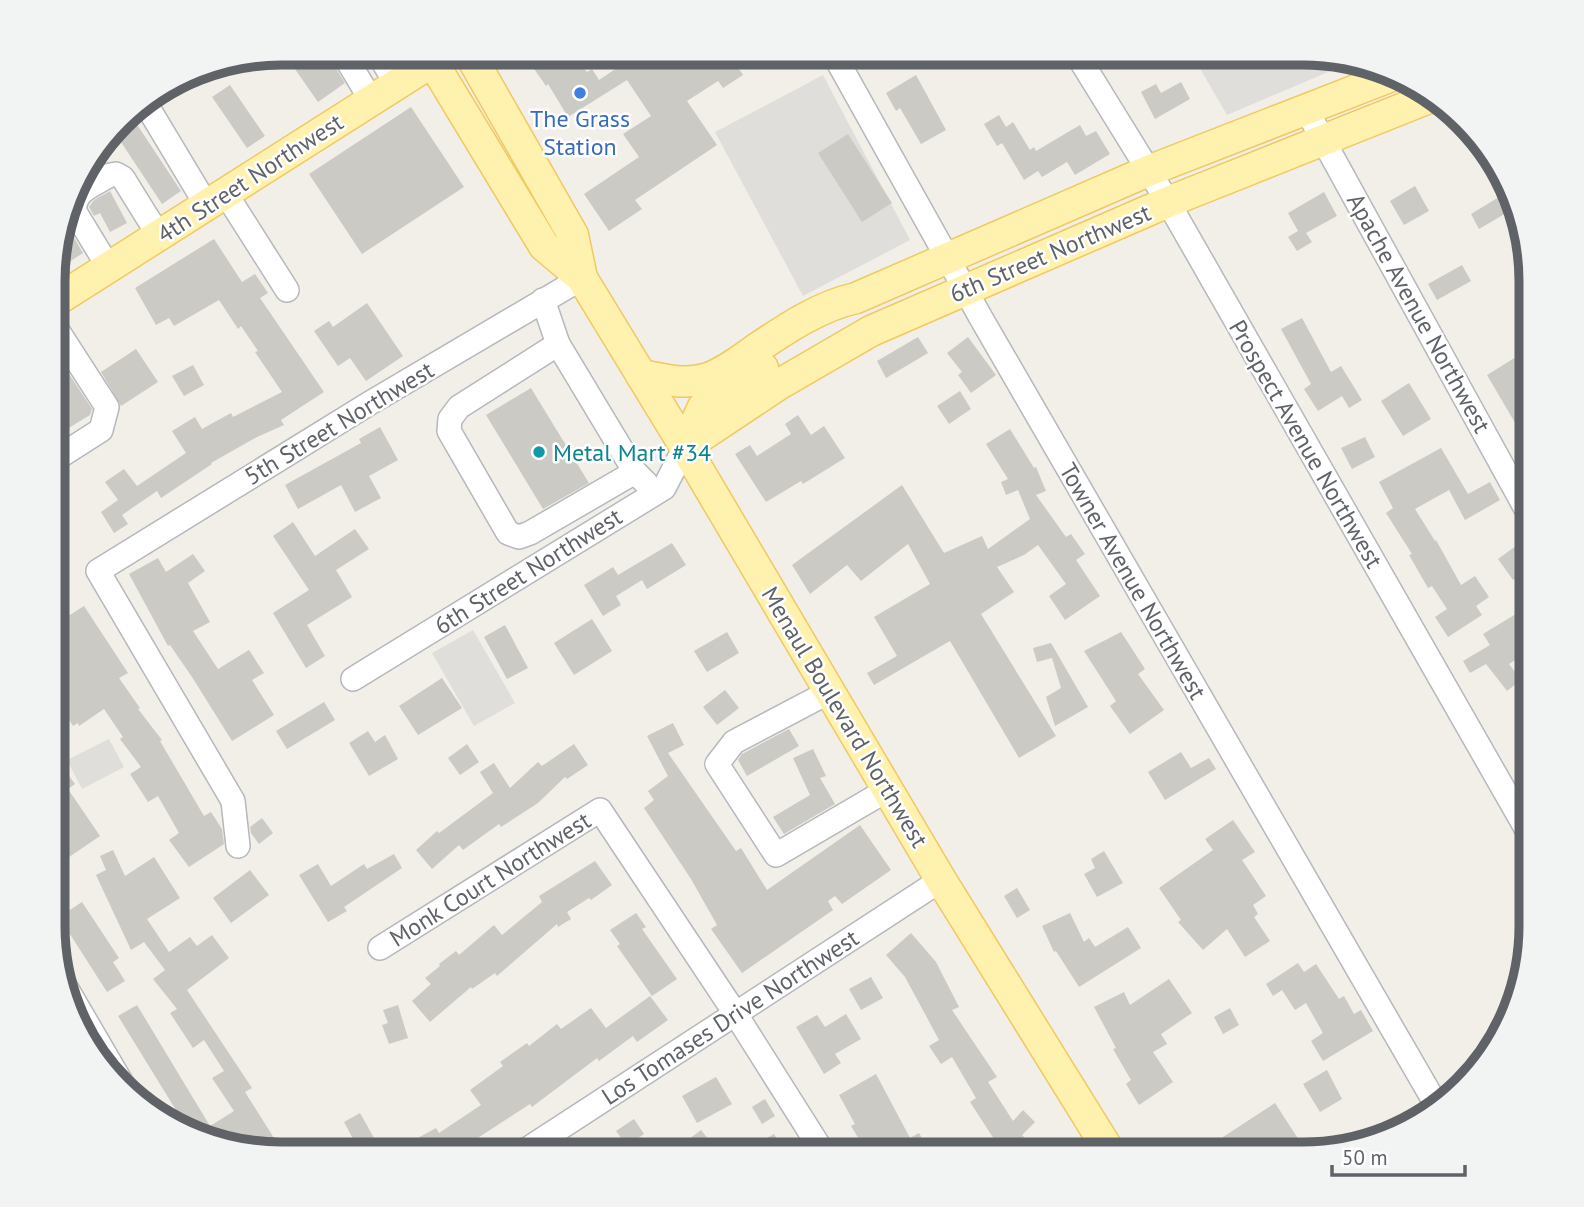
<svg xmlns="http://www.w3.org/2000/svg" width="1584" height="1207" font-family="'PT Sans',sans-serif">
<style>
.industrial{fill:#e0deda}
.building{fill:#cccac5}
.lines{fill:none;stroke-linecap:round;stroke-linejoin:round}
.minor-casing{stroke:#b5b8bc;stroke-width:26}
.major-casing{stroke:#f2c960;stroke-width:33}
.minor{stroke:#fff;stroke-width:23}
.major{stroke:#fff2af;stroke-width:30}
.shop-dot{fill:#3f7fe0;stroke:#fff;stroke-width:2.5}
.culture-dot{fill:#0f9aa8;stroke:#fff;stroke-width:2.5}
.labels{text-anchor:middle;dominant-baseline:central;stroke-width:5;stroke-linejoin:round;paint-order:stroke}
.shop-label{font-size:24px;fill:#366cbe;stroke:#fff}
.street-label{font-size:24px;fill:#5f6368;stroke:#fff}
.culture-label{font-size:24px;fill:#0d838f;stroke:#fff;text-anchor:start}
.rim{fill:none;stroke:#5f6368;stroke-width:9}
</style>
<rect width="100%" height="100%" fill="#f1efe8"/>
<!-- industrial -->
<g class="industrial">
<path d="M1191 53H1318L1354 61 1227 115Z"/>
<path d="M823 75 910 240 803 296 715 132Z"/>
<path d="M473 630 515 703 474 726 432 653Z"/>
<path d="M109 739 124 767 82 789 67 760Z"/>
</g>
<!-- building -->
<g class="building">
<path d="M283 52 329 53 331 60 345 83 318 102Z"/>
<path d="M523 53H573L587 72 592 69 599 80 639 53H728L743 75 723 88 718 81 687 101 717 145 635 200 642 209 609 231 584 194 639 157 623 134 651 116 627 80 568 117 548 84 546 86Z"/>
<path d="M916 75 946 130 921 144 900 108 896 111 886 93Z"/>
<path d="M1181 82 1190 99 1155 119 1141 92 1156 84 1161 93Z"/>
<path d="M230 85 265 136 247 148 212 97Z"/>
<path d="M411 107 464 187 362 254 309 174Z"/>
<path d="M128 111 181 191 162 204 113 130Z"/>
<path d="M999 115 1006 127 1013 122 1030 150 1034 147 1036 151 1080 125 1086 136 1096 131 1110 154 1075 175 1067 162 1042 177 1038 171 1024 180 1002 143 997 146 984 124Z"/>
<path d="M848 134 892 203 862 222 818 153Z"/>
<path d="M1415 186 1429 211 1404 225 1390 201Z"/>
<path d="M110 191 127 223 110 232 100 213 94 216 89 207 94 200Z"/>
<path d="M1324 192 1337 216 1306 233 1312 242 1297 251 1288 237 1298 231 1288 213Z"/>
<path d="M1499 197 1508 212 1479 229 1471 214Z"/>
<path d="M64 221 83 253 66 264 55 247Z"/>
<path d="M214 239 242 282 255 274 268 293 260 298 324 392 281 420 284 425 257 437 211 463 212 464 161 498 157 491 122 515 128 524 114 533 101 512 118 500 105 482 124 469 137 486 186 453 172 431 195 417 202 429 231 413 233 417 282 392 255 352 258 351 241 326 238 329 219 300 174 326 169 318 156 325 135 288Z"/>
<path d="M1462 265 1471 281 1437 300 1428 284Z"/>
<path d="M367 303 403 356 366 381 350 358 338 366 314 331 329 321 333 327Z"/>
<path d="M1302 318 1331 372 1341 366 1362 400 1349 408 1342 396 1318 411 1304 389 1311 384 1281 329Z"/>
<path d="M918 337 928 353 886 378 877 361Z"/>
<path d="M968 337 996 375 971 393 958 375 962 372 947 353Z"/>
<path d="M136 349 158 382 121 406 101 372Z"/>
<path d="M54 351 92 409 90 415 54 437Z"/>
<path d="M1516 357 1531 381V450L1487 375Z"/>
<path d="M193 365 204 385 184 396 172 376Z"/>
<path d="M1409 383 1431 419 1403 436 1381 401Z"/>
<path d="M531 388 589 483 543 509 486 415Z"/>
<path d="M960 391 971 409 949 424 937 406Z"/>
<path d="M798 415 811 435 824 426 845 458 803 484 801 481 766 502 735 454 750 445 757 456 791 434 785 424Z"/>
<path d="M380 427 398 460 369 476 381 498 355 512 341 485 298 509 285 485 361 443 359 439Z"/>
<path d="M1010 429 1034 468 1036 467 1046 491 1036 495 1066 537 1071 534 1085 554 1076 560 1100 596 1065 620 1049 596 1066 584 1038 545 1024 555 997 567 1014 592 981 614 1056 736 1019 758 950 641 874 685 867 673 897 656 874 617 930 584 908 544 861 581 847 565 810 594 792 565 902 485 944 553 982 536 988 549 1030 519 1018 490 1006 495 1001 482 1008 479 986 444Z"/>
<path d="M1365 437 1375 457 1352 469 1341 448Z"/>
<path d="M1441 448 1468 494 1490 482 1500 500 1465 520 1449 490 1415 509 1435 541 1436 540 1461 585 1475 576 1489 597 1476 606 1482 615 1448 637 1435 617 1447 609 1432 586 1428 588 1409 555 1412 554 1386 513 1393 508 1379 482Z"/>
<path d="M293 522 315 556 355 529 369 549 336 570 352 597 307 625 325 656 306 668 273 613 309 590 273 536Z"/>
<path d="M672 543 686 565 647 589 642 580 616 596 621 605 603 616 584 585 613 567 618 575Z"/>
<path d="M1520 543 1531 560V650L1509 664 1521 680 1507 691 1486 664 1470 673 1463 661 1490 645 1483 634 1529 606 1515 579 1513 580 1498 559Z"/>
<path d="M193 554 205 571 188 583 210 622 193 631 218 669 249 650 264 673 252 680 274 715 232 741 192 677 170 645 168 646 129 574 158 558 166 572Z"/>
<path d="M84 606 128 673 119 678 140 708 138 709 162 740 160 741 204 816 211 812 222 829 224 844 189 867 169 840 179 833 158 796 148 802 130 774 141 767 120 739 123 737 104 709 79 726 78 723 73 726 54 697V625Z"/>
<path d="M592 619 612 651 574 675 554 643Z"/>
<path d="M505 625 528 668 507 679 484 637Z"/>
<path d="M727 632 739 653 707 672 694 651Z"/>
<path d="M1121 632 1145 669 1138 674 1164 710 1130 734 1110 706 1116 701 1084 651Z"/>
<path d="M1051 643 1088 707 1055 726 1046 697 1061 688 1052 658 1037 662 1033 648Z"/>
<path d="M442 678 462 708 418 735 399 706Z"/>
<path d="M725 690 739 708 717 725 703 707Z"/>
<path d="M324 702 335 720 287 749 276 731Z"/>
<path d="M673 723 684 745 668 753 736 851 741 848 767 890 860 825 891 870 842 904 835 896 828 901 833 910 742 973 711 929 717 925 691 879 644 808 654 800 648 791 668 776 647 736Z"/>
<path d="M789 729 799 746 747 776 738 760 742 754Z"/>
<path d="M368 731 375 742 385 735 398 759 369 776 349 743Z"/>
<path d="M467 744 479 762 460 775 448 758Z"/>
<path d="M574 744 588 765 567 779 565 777 538 803 501 827 499 824 463 850 459 845 432 869 416 850 437 831 439 833 493 793 480 772 494 763 510 788 538 762 542 766Z"/>
<path d="M813 749 826 776 820 778 835 804 784 834 773 817 810 795 793 758Z"/>
<path d="M1181 752 1191 768 1209 758 1216 769 1165 800 1148 772Z"/>
<path d="M53 754 75 784 68 789 100 836 53 868Z"/>
<path d="M262 818 273 833 259 844 251 833 250 827Z"/>
<path d="M1233 820 1255 852 1242 860 1266 896 1253 905 1258 914 1254 917 1270 941 1245 957 1227 929 1203 950 1178 922 1181 920 1159 888 1213 850 1205 839Z"/>
<path d="M113 850 125 876 154 857 180 898 147 919 169 952 190 937 197 946 212 935 229 958 187 990 252 1088 245 1092 284 1154H266L193 1137 187 1133 176 1116 179 1115 118 1016 137 1005 210 1126 234 1111 212 1078 224 1071 204 1040 193 1048 170 1013 177 1009 153 979 165 970 144 942 131 950 96 875 106 870 100 856Z"/>
<path d="M1104 851 1123 883 1097 897 1084 874 1095 868 1091 859Z"/>
<path d="M394 854 402 868 344 907 347 911 328 922 299 875 318 864 331 886 364 864 367 869Z"/>
<path d="M595 861 612 885 591 900 589 898 567 912 571 919 558 927 557 924 497 976 495 973 472 989 471 987 430 1022 412 1001 431 984 425 978 440 966 439 964 456 951 459 955 494 925 502 935 542 902 539 896Z"/>
<path d="M250 870 269 895 231 923 213 898Z"/>
<path d="M1017 888 1030 910 1017 918 1004 896Z"/>
<path d="M82 902 119 958 113 962 125 981 107 992 59 917Z"/>
<path d="M636 913 646 927 642 929 677 979 652 996 617 946 620 944 610 930Z"/>
<path d="M1070 913 1084 942 1089 938 1095 947 1128 927 1141 948 1079 987 1056 951 1054 952 1042 926Z"/>
<path d="M911 933 936 962 959 1007 952 1010 997 1077 988 1082 1013 1121 1023 1110 1035 1122 1022 1135 1041 1154H998L989 1145 994 1139 970 1102 976 1098 952 1057 941 1064 929 1046 939 1040 905 977 886 955Z"/>
<path d="M1298 963 1304 972 1316 964 1339 999 1344 996 1354 1014 1361 1010 1373 1031 1323 1061 1311 1041 1323 1033 1306 1003 1295 1010 1282 990 1273 996 1266 984Z"/>
<path d="M871 977 883 998 861 1010 849 989Z"/>
<path d="M1169 979 1192 1013 1161 1034 1167 1044 1153 1052 1173 1082 1139 1105 1126 1084 1131 1080 1113 1049 1116 1048 1094 1007 1124 992 1130 1005Z"/>
<path d="M650 996 668 1020 637 1042 633 1036 599 1061 597 1058 532 1107 530 1104 453 1154H422L414 1140 436 1128 439 1133 481 1105 470 1090 503 1066 500 1062 527 1043 529 1046 557 1024 561 1029 591 1008 606 1028Z"/>
<path d="M398 1005 408 1038 389 1044 382 1025 388 1023 383 1010Z"/>
<path d="M1230 1008 1239 1025 1223 1034 1214 1017Z"/>
<path d="M846 1014 861 1039 835 1054 841 1063 824 1074 796 1027 817 1015 825 1027Z"/>
<path d="M1327 1070 1342 1099 1320 1112 1303 1084Z"/>
<path d="M876 1074 910 1138 919 1133 931 1154H868L851 1126 855 1124 839 1095Z"/>
<path d="M716 1077 732 1104 697 1123 682 1096Z"/>
<path d="M765 1099 775 1116 762 1124 752 1107Z"/>
<path d="M1275 1103 1308 1154H1270L1261 1142 1242 1154H1197Z"/>
<path d="M360 1113 383 1154H361L344 1122Z"/>
<path d="M634 1119 644 1134 634 1141 643 1154H605L624 1142 616 1131Z"/>
<path d="M701 1130 720 1154H695L685 1142Z"/>
<path d="M774 1134 786 1154H738Z"/>
</g>
<g class="lines">
<defs>
<g id="minor">
<path d="M343 53 371 100"/>
<path d="M378 53 396 84"/>
<path d="M833 53 981 318 1437 1106"/>
<path d="M1076 53 1168 202 1531 837"/>
<path d="M144 101 207 206"/>
<path d="M1306 109 1531 518"/>
<path d="M226 194 287 290"/>
<path d="M109 268 75 212C72 191 94 185 110 175L116 174 123 178 159 236"/>
<path d="M543 300 558 344 635 472 646 483"/>
<path d="M558 344 459 407 450 419 449 431 508 533 519 537 530 533 635 472"/>
<path d="M54 460 101 430 107 407 54 325"/>
<path d="M353 679 664 488 685 447"/>
<path d="M829 692 734 742 717 764 776 855 887 790"/>
<path d="M238 846 233 801 98 571 370 403 582 278"/>
<path d="M380 948 600 810 735 1013 824 1154"/>
<path d="M64 984 130 1097"/>
<path d="M520 1154 941 880"/>
</g>
<g id="major">
<path d="M427 53 544 246 582 278 685 447 941 880 1111 1154"/>
<path d="M469 53 573 235 582 278"/>
<path d="M54 302 446 53"/>
<path d="M641 375C662 379 683 385 705 379 722 374 741 360 756 349 787 328 820 306 856 298L1148 171 1397 74"/>
<path d="M685 446 703 407 763 368"/>
<path d="M685 447 778 385 871 331 1168 202 1434 96"/>
</g>
</defs>
<!-- minor casing -->
<use href="#minor" class="minor-casing"/>
<!-- major casing -->
<use href="#major" class="major-casing"/>
<!-- minor -->
<use href="#minor" class="minor"/>
<!-- major -->
<use href="#major" class="major"/>
</g>
<!-- markers -->
<circle class="shop-dot" cx="580" cy="93" r="7"/>
<circle class="culture-dot" cx="539" cy="452" r="7"/>
<g class="labels">
<!-- shop labels -->
<g class="shop-label">
<text x="580" y="118">The Grass<tspan x="580" dy="28">Station</tspan></text>
</g>
<!-- street labels -->
<g class="street-label">
<text transform="translate(250 178) rotate(-33)">4th Street Northwest</text>
<text transform="translate(1050 253) rotate(-23)">6th Street Northwest</text>
<text transform="translate(1419 313) rotate(61)">Apache Avenue Northwest</text>
<text transform="translate(339 423) rotate(-31)">5th Street Northwest</text>
<text transform="translate(1306 444) rotate(60)">Prospect Avenue Northwest</text>
<text transform="translate(528 571) rotate(-32)">6th Street Northwest</text>
<text transform="translate(1133 581) rotate(60)">Towner Avenue Northwest</text>
<text transform="translate(845 717) rotate(59)">Menaul Boulevard Northwest</text>
<text transform="translate(490 879) rotate(-32)">Monk Court Northwest</text>
<text transform="translate(730 1017) rotate(-33)">Los Tomases Drive Northwest</text>
</g>
<!-- culture labels -->
<g class="culture-label">
<text x="553" y="452">Metal Mart #34</text>
</g>
</g>
<!-- crop -->
<path d="M0 0H1584V1207H0ZM281 65H1303A216 216 0 0 1 1519 281V926A216 216 0 0 1 1303 1142H281A216 216 0 0 1 65 926V281A216 216 0 0 1 281 65Z" fill="#f2f3f3" fill-rule="evenodd"/>
<path class="rim" d="M281 65H1303A216 216 0 0 1 1519 281V926A216 216 0 0 1 1303 1142H281A216 216 0 0 1 65 926V281A216 216 0 0 1 281 65Z"/>
<!-- scale -->
<path d="M1332 1165v10h133v-10" fill="none" stroke="#5f6368" stroke-width="3.5"/>
<text x="1342" y="1165" font-size="21" fill="#5f6368" stroke="#ffffff" stroke-width="5" paint-order="stroke">50 m</text>
</svg>
